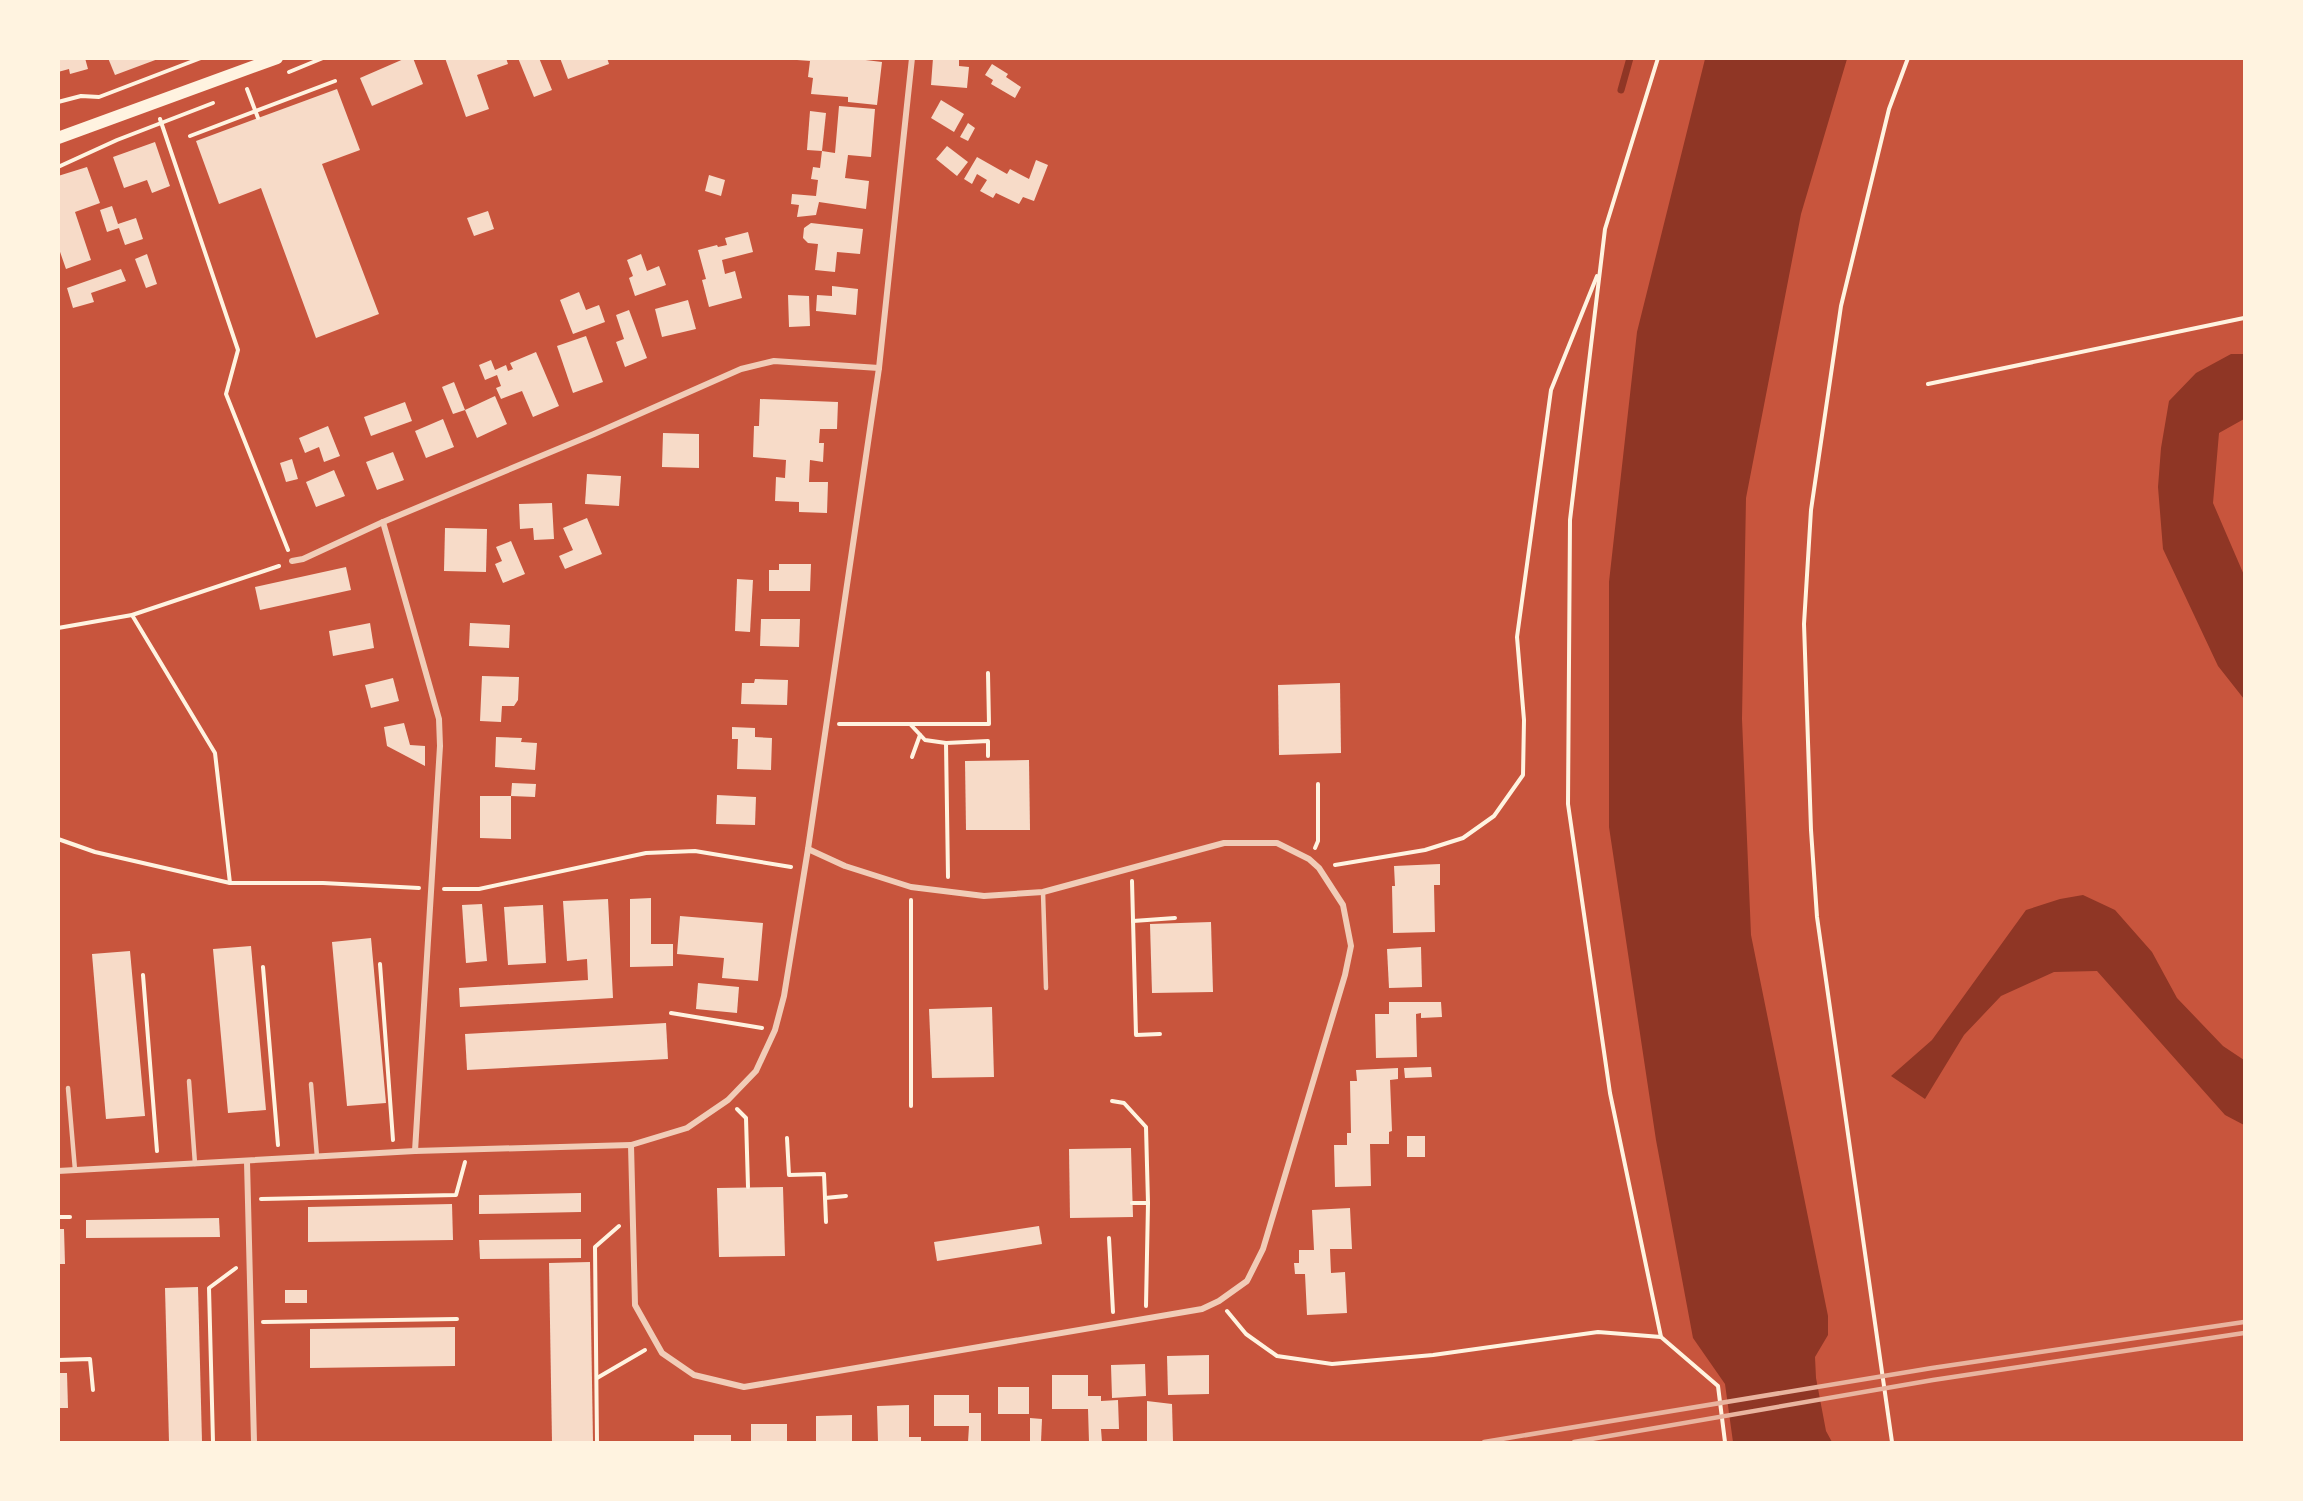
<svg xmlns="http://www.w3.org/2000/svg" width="2303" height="1501" font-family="Ubuntu,sans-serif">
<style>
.water{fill:#8f3625}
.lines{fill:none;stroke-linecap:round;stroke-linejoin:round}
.stream{stroke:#8f3625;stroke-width:7}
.building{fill:#f7dbc8}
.path{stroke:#fff3e0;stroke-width:4}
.service{stroke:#f1ccb7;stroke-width:4.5}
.minor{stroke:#f1ccb7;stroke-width:6}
.secondary{stroke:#fff3e0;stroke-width:12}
.rail{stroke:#e9b49f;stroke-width:4.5}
</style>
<rect width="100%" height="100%" fill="#c8553d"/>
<!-- water -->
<g class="water">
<path d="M1705 59H1847L1801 214 1746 498 1742 719 1751 935 1828 1316V1335L1815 1357 1816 1378 1826 1431 1832 1442H1733L1725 1384 1693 1338 1656 1140 1609 827V582L1637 332Z"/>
<path d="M2231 354H2244V419L2219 433 2213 503 2244 575V699L2218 666 2163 549 2158 487 2161 448 2169 401 2196 373Z"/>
<path d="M2083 895 2115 910 2152 952 2177 998 2223 1046 2244 1060V1125L2225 1115 2097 971 2054 972 2001 996 1964 1035 1925 1099 1891 1076 1932 1040 2026 910 2060 899Z"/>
</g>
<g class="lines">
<!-- stream -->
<path class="stream" d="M1621 90 1630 58"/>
</g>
<!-- building -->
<g class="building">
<path d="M58 58H85L88 69 70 74 69 69 58 72Z"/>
<path d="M108 58H158V59L115 75Z"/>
<path d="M406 58H413L423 84 372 106 360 78Z"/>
<path d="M445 58H506L508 64 477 75 489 109 466 117Z"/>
<path d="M518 58H539L552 90 534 97Z"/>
<path d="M560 58H607L609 64 568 79Z"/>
<path d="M797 58H849L882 62 877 105 848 102V97L811 94 813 78 808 77 810 61 797 60Z"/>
<path d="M933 58H959V66L969 67 967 88 931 85Z"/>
<path d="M992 64 1008 74 1006 77 1021 87 1015 98 991 84 993 80 985 75Z"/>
<path d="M337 89 360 150 322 164 379 314 316 338 261 188 219 204 196 141Z"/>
<path d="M941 100 964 114 954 132 931 118Z"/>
<path d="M839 106 875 109 871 157 848 155 845 178 869 181 866 209 819 202 816 215 797 217 799 205 791 204 792 194 816 196 818 180 811 179 813 167 820 168 822 151 835 153Z"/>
<path d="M810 111 826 113 822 151 807 150Z"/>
<path d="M968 123 975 128 968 141 960 137Z"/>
<path d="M155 142 170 186 152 193 147 180 124 188 113 157Z"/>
<path d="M947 146 968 162 957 176 936 159Z"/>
<path d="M977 157 1007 174 1010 169 1029 179 1036 160 1048 165 1034 201 1023 197 1019 204 996 193 993 198 980 191 987 180 977 174 972 184 964 179Z"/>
<path d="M87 167 100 203 75 212 91 260 66 269 58 246V176Z"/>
<path d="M709 175 725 180 721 196 705 191Z"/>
<path d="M112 206 118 224 136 218 143 239 125 245 119 228 107 232 100 210Z"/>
<path d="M488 211 494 229 474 236 467 218Z"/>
<path d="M811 223 863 229 860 254 837 252 835 272 815 270 818 244 808 243 803 238 804 228Z"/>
<path d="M748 232 753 252 722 260 725 274 735 271 742 298 709 307 702 280 706 279 698 250 717 245 718 247 727 245 725 238Z"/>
<path d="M147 254 157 284 146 288 135 259Z"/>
<path d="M641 254 647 271 659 266 666 285 635 296 629 278 633 276 627 260Z"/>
<path d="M121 269 126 281 91 293 94 302 73 308 67 288Z"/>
<path d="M832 286 858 289 856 315 816 311 817 295 832 296Z"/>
<path d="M579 292 586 310 599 305 605 322 573 334 560 300Z"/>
<path d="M788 295 809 296 810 326 789 327Z"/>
<path d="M688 300 696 329 662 337 655 309Z"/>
<path d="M629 310 647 358 625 367 616 342 624 339 616 315Z"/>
<path d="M586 336 603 382 573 393 557 346Z"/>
<path d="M536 352 559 406 533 417 522 391 501 399 496 388 501 386 497 375 485 380 479 365 491 360 495 370 506 365 508 371 513 369 510 363Z"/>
<path d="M454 382 465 410 453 414 442 387Z"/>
<path d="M495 396 507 424 477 438 465 410Z"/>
<path d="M760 399 838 402 837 429H820L819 443H824L823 462 810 460 809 482H828L827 513 799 512V502L775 501 776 477 785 478 786 460 753 457 754 426H759Z"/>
<path d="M405 402 412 421 371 436 364 417Z"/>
<path d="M443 419 454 447 426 458 415 431Z"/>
<path d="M328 426 340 456 324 462 319 447 305 453 299 438Z"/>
<path d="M663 433 699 434V468L662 467Z"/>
<path d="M393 452 404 480 377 490 366 462Z"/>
<path d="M292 459 298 479 286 482 280 463Z"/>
<path d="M334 470 345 496 316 507 306 482Z"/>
<path d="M587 474 621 476 619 506 585 504Z"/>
<path d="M552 503 554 539 534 540 533 528 520 529 519 504Z"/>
<path d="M587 518 602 554 565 569 559 556 573 550 563 528Z"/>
<path d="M445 528 487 529 486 572 444 571Z"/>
<path d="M511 541 525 574 503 583 495 564 502 561 496 547Z"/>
<path d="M779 564H811L810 591H769V570H779Z"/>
<path d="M346 567 351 590 260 610 255 587Z"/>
<path d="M737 579 753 580 750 632 735 631Z"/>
<path d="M761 619H800L799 647 760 646Z"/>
<path d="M370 623 374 648 333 656 329 631Z"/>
<path d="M470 623 510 625 509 648 469 646Z"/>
<path d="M482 676 519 677 518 700 514 706H502L501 722 480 721Z"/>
<path d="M393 678 399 701 371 708 365 685Z"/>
<path d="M755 679 788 680 787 705 741 704 742 683H754Z"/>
<path d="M1340 683 1341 753 1279 755 1278 685Z"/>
<path d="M404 723 410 745 425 746V766L387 746 384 727Z"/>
<path d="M732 727 755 728V737L772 738 771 770 737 769 738 739H732Z"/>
<path d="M496 737 522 738 521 742 537 743 535 770 495 767Z"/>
<path d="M1029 760 1030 830H966L965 761Z"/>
<path d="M512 783 536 784 535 797 511 796Z"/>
<path d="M717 795 756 797 755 825 716 824Z"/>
<path d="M480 796H511V839L480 838Z"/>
<path d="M1440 864V885H1434L1435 932 1393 933 1392 886H1395L1394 866Z"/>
<path d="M651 898V944H673V966L630 967V899Z"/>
<path d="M608 899 613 998 460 1007 459 988 588 980 587 959 567 961 563 901Z"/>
<path d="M482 904 487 961 466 963 462 905Z"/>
<path d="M543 905 546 963 508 965 504 907Z"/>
<path d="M680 916 763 923 758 981 722 978 724 958 677 954Z"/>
<path d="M1211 922 1213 992 1152 993 1150 924Z"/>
<path d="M371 938 386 1103 347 1106 332 942Z"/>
<path d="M251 946 266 1110 228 1113 213 949Z"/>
<path d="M1421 947 1422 987 1389 988 1387 949Z"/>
<path d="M130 951 145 1116 106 1119 92 954Z"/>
<path d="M698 983 739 987 737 1013 696 1009Z"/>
<path d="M1389 1002H1441L1442 1017 1421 1018V1013L1416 1014 1417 1057 1376 1058 1375 1014H1389Z"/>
<path d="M992 1007 994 1077 932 1078 929 1009Z"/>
<path d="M666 1023 668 1059 467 1070 465 1034Z"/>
<path d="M1431 1067 1432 1077 1405 1078 1404 1068Z"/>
<path d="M1398 1068V1079L1390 1080 1392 1131 1389 1132V1144H1370L1371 1186 1335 1187 1334 1145H1347V1133H1351L1350 1081H1357L1356 1070Z"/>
<rect x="1407" y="1136" width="18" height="21"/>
<path d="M1131 1148 1133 1217 1070 1218 1069 1149Z"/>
<path d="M783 1187 785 1256 719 1257 717 1188Z"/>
<path d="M581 1193V1212L479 1214V1195Z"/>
<path d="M452 1204 453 1240 308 1242V1207Z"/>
<path d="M1350 1208 1352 1249H1330L1331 1273 1345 1272 1347 1313 1307 1315 1305 1274H1295L1294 1263H1299V1250H1314L1312 1210Z"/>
<path d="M219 1218 220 1237 86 1238V1220Z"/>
<path d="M1039 1226 1042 1244 937 1261 934 1242Z"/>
<path d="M58 1229H64L65 1264H58Z"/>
<path d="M581 1239V1258L480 1259 479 1240Z"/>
<path d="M590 1262 593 1442H552L549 1263Z"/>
<path d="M198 1287 202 1442H169L165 1288Z"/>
<rect x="285" y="1290" width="22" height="13"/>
<path d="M455 1327V1366L310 1368V1329Z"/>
<path d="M1209 1355V1394L1168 1395 1167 1356Z"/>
<path d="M1145 1364 1146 1396 1112 1398 1111 1365Z"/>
<path d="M58 1373H67L68 1408H58Z"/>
<path d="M1052 1375H1088V1396H1101V1401L1118 1400 1119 1429H1101L1102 1442H1089L1088 1409H1052Z"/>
<rect x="998" y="1387" width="31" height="27"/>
<path d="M934 1395H969V1413H981V1442H968L969 1426H934Z"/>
<path d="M1147 1401 1172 1404 1173 1442 1147 1441Z"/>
<path d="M909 1405V1437H921V1442H878L877 1406Z"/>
<path d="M852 1415V1442H816V1416Z"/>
<path d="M1030 1418 1042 1419 1041 1442H1030Z"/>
<rect x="751" y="1424" width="36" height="18"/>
<rect x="694" y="1435" width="37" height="7"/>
</g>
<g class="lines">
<!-- path -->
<g class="path">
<path d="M1658 58 1605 229 1570 520 1568 804 1610 1093 1661 1337"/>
<path d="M289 72 323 58"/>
<path d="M247 89 258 118"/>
<path d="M58 102 81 96 99 97 201 58"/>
<path d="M160 119 238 350 226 394 288 550"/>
<path d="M190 136 335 81"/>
<path d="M58 167 117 140 213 103"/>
<path d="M1928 384 2244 318"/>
<path d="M132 615 215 753 230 883"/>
<path d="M58 628 132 615 279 566"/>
<path d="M839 724H910L925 740 946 743"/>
<path d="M910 724H989L988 673"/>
<path d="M912 757 920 735"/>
<path d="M58 839 95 852 230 883H323L419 888"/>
<path d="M1315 848 1318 841V784"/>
<path d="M1335 865 1425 850 1463 838 1494 816 1523 775 1524 720 1517 637 1551 390 1597 276"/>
<path d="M948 877 946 743 988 741V756"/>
<path d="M1132 881 1136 1035 1160 1034"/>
<path d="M444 889H479L646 853 695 851 791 867"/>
<path d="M911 900V1106"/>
<path d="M1133 921 1175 918"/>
<path d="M380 964 393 1140"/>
<path d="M263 967 278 1145"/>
<path d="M143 975 157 1151"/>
<path d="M671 1013 762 1028"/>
<path d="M1112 1101 1124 1103 1146 1127 1148 1203"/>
<path d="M737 1109 746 1118 748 1187"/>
<path d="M787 1138 789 1175 824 1174 826 1222"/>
<path d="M825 1198 846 1196"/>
<path d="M261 1199 456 1195 465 1162"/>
<path d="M1132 1203H1148L1146 1306"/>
<path d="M58 1217H70"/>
<path d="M1109 1238 1113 1312"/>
<path d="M1227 1311 1246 1334 1277 1356 1332 1364 1433 1355 1598 1332 1661 1337 1718 1386 1725 1442"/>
<path d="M263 1322 457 1319"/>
<path d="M58 1360 90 1359 93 1390"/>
<path d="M597 1378 645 1350"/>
<path d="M213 1442 209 1288 236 1268"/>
<path d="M597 1442 595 1247 619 1226"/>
<path d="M1892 1442 1817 917 1811 830 1804 624 1811 510 1841 306 1889 109 1908 58"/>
</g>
<!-- service -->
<g class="service">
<path d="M1043 892 1046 988"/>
<path d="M189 1081 195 1164"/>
<path d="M311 1084 317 1157"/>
<path d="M68 1088 75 1170"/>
</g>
<!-- minor -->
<g class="minor">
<path d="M383 522 439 719 440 746 415 1151"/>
<path d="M292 561 303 559 383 522 594 434 741 369 774 361 879 368"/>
<path d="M631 1145 635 1305 662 1353 694 1375 744 1387 1202 1309 1219 1301 1247 1281 1263 1249 1345 975 1351 946 1343 905 1319 868 1309 859 1277 843H1224L1043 892 984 896 911 887 845 866 808 849"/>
<path d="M247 1162 254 1442"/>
<path d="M58 1171 415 1151 631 1145 687 1128 728 1100 756 1071 775 1030 784 996 808 849 879 368 912 58"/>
</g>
<!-- secondary -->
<path class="secondary" d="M58 138 277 58"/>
<!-- rail -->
<g class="rail">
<path d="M1484 1442 1932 1368 2244 1322"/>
<path d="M1574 1442 1933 1380 2244 1333"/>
</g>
</g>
<!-- border -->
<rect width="2303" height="1501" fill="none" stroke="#fff3e0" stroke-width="120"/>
</svg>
